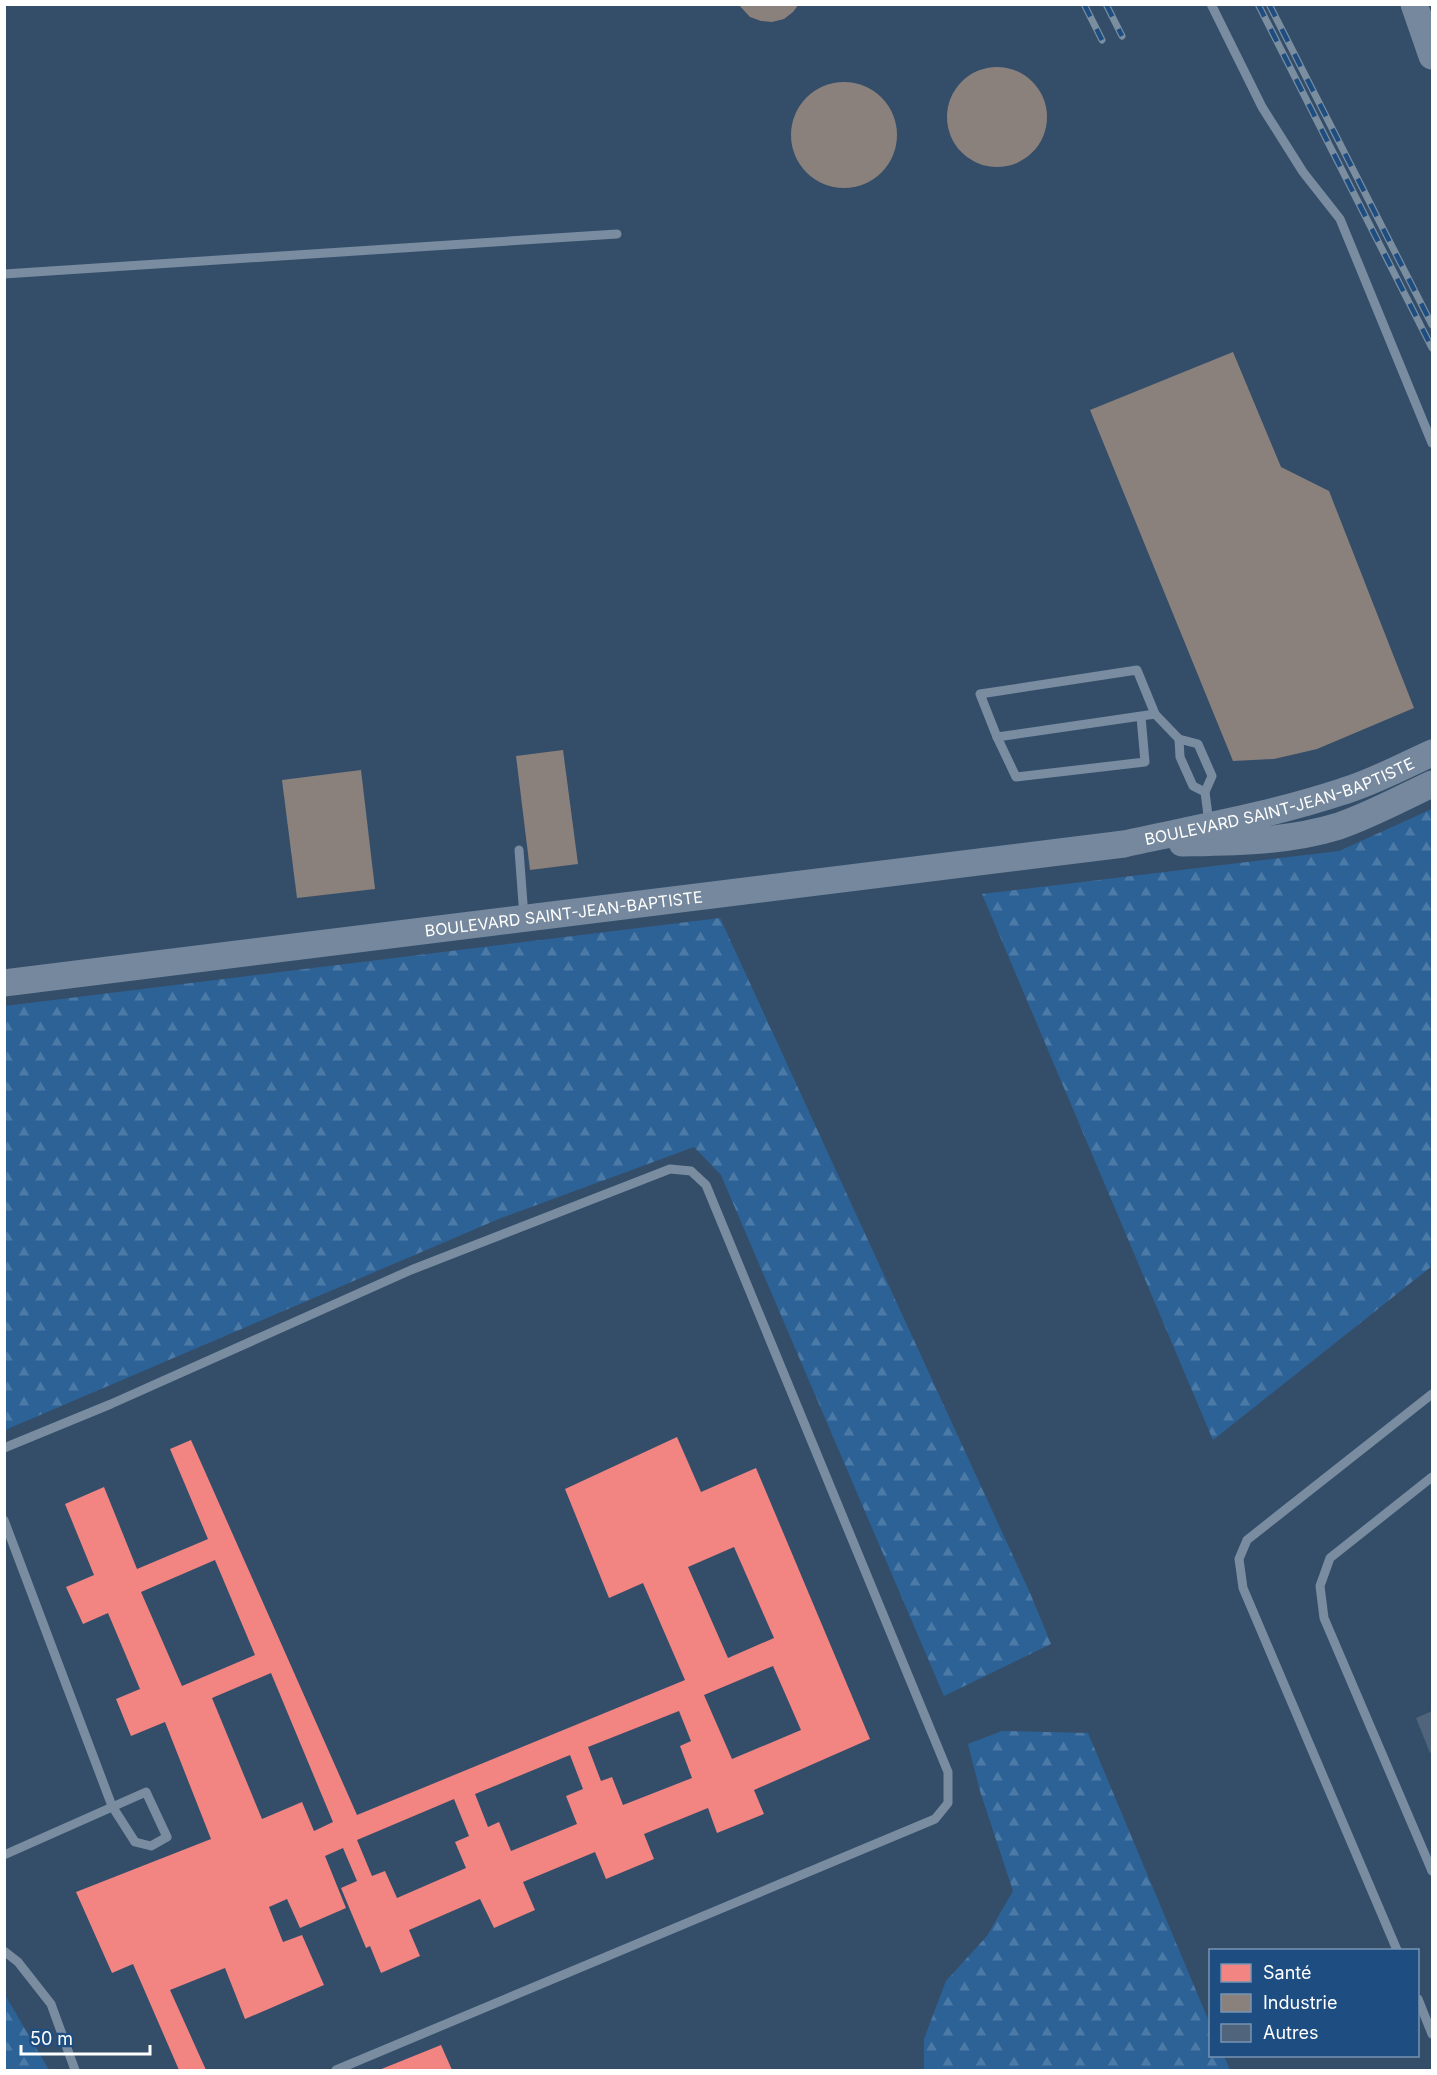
<svg xmlns="http://www.w3.org/2000/svg" width="1437" height="2075" font-family="Inter,sans-serif">
<style>
.forest{fill:url(#forest-firs)}
.health{fill:#f28482;fill-rule:evenodd}
.industry{fill:#8a817c}
.building{fill:#50657c}
.lines{fill:none;stroke-linecap:round;stroke-linejoin:round}
.lane{stroke:#798ca0;stroke-width:9}
.secondary{stroke:#75889d;stroke-width:27}
.rail-casing{stroke:#7b8ea0;stroke-width:7}
.rail{stroke:#1d4d81;stroke-width:4.5;stroke-dasharray:14;stroke-linecap:butt}
.labels{text-anchor:middle;dominant-baseline:central;stroke-width:6;stroke-linejoin:round;paint-order:stroke}
.street-label{font-size:16px;fill:#fff;stroke:#1d4d81}
</style>
<defs>
<pattern id="forest-firs" width="22" height="20" patternUnits="userSpaceOnUse" patternTransform="scale(1.5)"><rect width="22" height="20" fill="#2d6297"/><path d="M5 1l3.5 6h-7zM16 11l3.5 6h-7z" fill="#4c7aa7"/></pattern>
</defs>
<rect width="100%" height="100%" fill="#344e6a"/>
<!-- forest -->
<g class="forest">
<path d="M1432 809V1266L1213 1440 982 894 1339 851Z"/>
<path d="M720 918 1030 1593 1051 1644 944 1696 721 1175 694 1147 501 1218 5 1430V1006Z"/>
<path d="M1002 1731 1088 1733 1210 2024V2056H1224L1230 2070H924V2039L946 1981 987 1936 1013 1891 980 1791 968 1744Z"/>
<path d="M5 1995 49 2070H5Z"/>
</g>
<!-- health -->
<g class="health">
<path d="M677 1437 701 1492 756 1468 870 1739 754 1790 764 1814 717 1833 708 1808 644 1834 654 1859 606 1879 595 1852 523 1882 535 1910 494 1928 480 1899 409 1930 420 1956 381 1973 370 1946 366 1948 341 1888 357 1881 343 1848 325 1856 346 1908 300 1928 287 1899 269 1907 283 1942 302 1935 324 1985 245 2019 225 1968 170 1990 206 2070H179L133 1964 112 1973 76 1892 211 1839 165 1722 131 1736 116 1699 140 1689 108 1613 83 1624 66 1587 94 1575 65 1504 104 1487 137 1569 208 1539 170 1449 191 1440 357 1815 685 1680 643 1583 609 1598 565 1489ZM734 1547 774 1638 728 1658 688 1567ZM215 1560 255 1655 182 1686 141 1592ZM773 1666 801 1730 732 1759 704 1695ZM271 1673 333 1822 314 1831 302 1802 262 1819 212 1698ZM679 1711 691 1741 680 1746 692 1778 623 1805 612 1777 601 1781 588 1747ZM570 1755 583 1789 566 1796 577 1824 511 1851 499 1822 488 1827 475 1794ZM454 1799 469 1836 455 1842 466 1868 397 1898 385 1871 372 1876 357 1840Z"/>
<path d="M441 2045 452 2070H379Z"/>
</g>
<!-- industry -->
<g class="industry">
<path d="M738 4H799L793 12 784 19 772 22 761 21 750 17Z"/>
<circle cx="997" cy="117" r="50"/>
<circle cx="844" cy="135" r="53"/>
<path d="M1233 352 1281 467 1329 491 1414 708 1317 749 1274 759 1233 761 1090 410Z"/>
<path d="M563 750 578 864 530 870 516 756Z"/>
<path d="M361 770 375 889 297 898 282 780Z"/>
</g>
<!-- building -->
<path class="building" d="M1432 1711V1752L1430 1753 1416 1718Z"/>
<g class="lines">
<!-- lane -->
<g class="lane">
<path d="M1211 4 1262 107 1303 172 1340 219 1432 443"/>
<path d="M4 274 617 234"/>
<path d="M1141 717 1145 762 1016 777 997 737 1155 714 1179 739 1198 744 1212 776 1205 792 1209 823"/>
<path d="M997 737 980 694 1137 670 1155 714"/>
<path d="M1179 739 1180 757 1193 786 1205 792"/>
<path d="M519 850 524 917"/>
<path d="M4 1448 111 1404 411 1270 670 1169 691 1171 706 1185 948 1772V1803L935 1819 336 2070"/>
<path d="M1432 1477 1330 1558 1320 1586 1324 1618 1432 1871"/>
<path d="M4 1520 112 1806 135 1842 151 1846 167 1837 146 1792 4 1855"/>
<path d="M1397 1950 1243 1588 1239 1559 1247 1540 1432 1394"/>
<path d="M4 1951 18 1962 51 2004 75 2070"/>
<path d="M1418 1999 1432 2034"/>
</g>
<!-- secondary -->
<g class="secondary">
<path d="M1414 4 1432 56"/>
<path d="M1182 843C1236 842 1287 842 1339 826 1371 815 1402 798 1432 784"/>
<path id="s1" d="M4 983 1124 844C1197 828 1272 815 1344 791 1374 782 1403 766 1432 753"/>
</g>
<defs>
<g id="rail">
<path d="M1084 4 1102 40"/>
<path d="M1106 4 1122 36"/>
<path d="M1258 4 1432 348"/>
<path d="M1269 4 1432 325"/>
</g>
</defs>
<!-- rail casing -->
<use href="#rail" class="rail-casing"/>
<!-- rail -->
<use href="#rail" class="rail"/>
</g>
<g class="labels">
<!-- street labels -->
<g class="street-label">
<text stroke="none"><textPath href="#s1" startOffset="1290">BOULEVARD SAINT-JEAN-BAPTISTE</textPath></text>
<text stroke="none"><textPath href="#s1" startOffset="564">BOULEVARD SAINT-JEAN-BAPTISTE</textPath></text>
</g>
</g>
<!-- border -->
<rect width="1437" height="2075" fill="none" stroke="#ffffff" stroke-width="12"/>
<!-- legend -->
<rect x="1209" y="1949" width="210" height="108" fill="#1d4d81" stroke="#7794b3" stroke-width="1.5"/>
<rect x="1221" y="1964" width="30" height="18" fill="#f28482" stroke="#7794b3" stroke-width="1.5"/>
<text x="1263" y="1979" font-size="18" fill="#ffffff">Santé</text>
<rect x="1221" y="1994" width="30" height="18" fill="#8a817c" stroke="#7794b3" stroke-width="1.5"/>
<text x="1263" y="2009" font-size="18" fill="#ffffff">Industrie</text>
<rect x="1221" y="2024" width="30" height="18" fill="#50657c" stroke="#7794b3" stroke-width="1.5"/>
<text x="1263" y="2039" font-size="18" fill="#ffffff">Autres</text>
<!-- scale -->
<path d="M21 2045v9h129v-9" fill="none" stroke="#ffffff" stroke-width="3"/>
<text x="30" y="2045" font-size="18" fill="#ffffff" stroke="#1d4d81" stroke-width="4.5" paint-order="stroke">50 m</text>
</svg>
